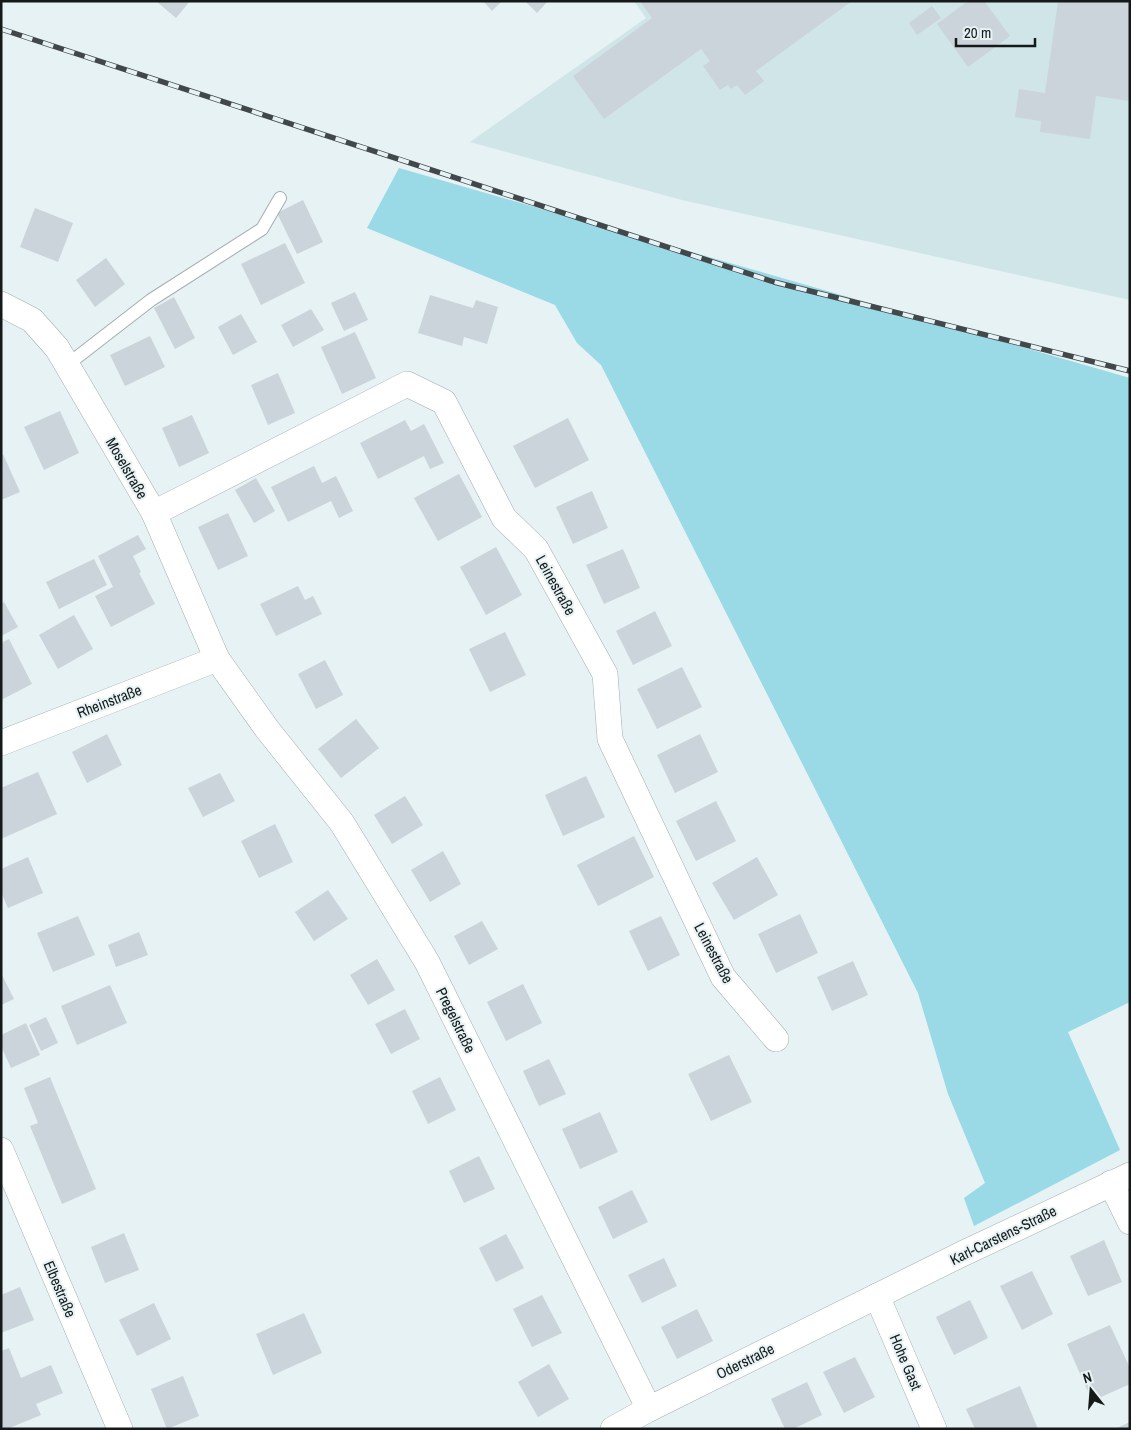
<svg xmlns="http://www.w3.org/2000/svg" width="1131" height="1430" font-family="'Archivo Narrow',sans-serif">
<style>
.built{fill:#d0e5e8}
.green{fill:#9ad9e6}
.building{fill:#cbd4da}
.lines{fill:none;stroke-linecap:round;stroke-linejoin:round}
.lane-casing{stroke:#a4aeb1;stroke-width:14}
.street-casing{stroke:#a4aeb1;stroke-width:26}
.lane{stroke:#fff;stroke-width:12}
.street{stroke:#fff;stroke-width:25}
.rail-casing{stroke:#424749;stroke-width:5.5}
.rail{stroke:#e6f2f4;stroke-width:4;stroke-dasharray:11;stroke-linecap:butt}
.labels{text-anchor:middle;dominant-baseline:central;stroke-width:4;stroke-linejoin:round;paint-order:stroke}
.street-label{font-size:15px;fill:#15191a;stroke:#e6f2f4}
</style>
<rect width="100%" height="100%" fill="#e6f2f4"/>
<!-- built -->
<path class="built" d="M634 1H1130V300L682 200 470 142 646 18Z"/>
<!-- green -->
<path class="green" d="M399 168 1130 378V1002L1068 1032 1120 1150 974 1226 964 1198 985 1183 948 1094 918 993 601 365 577 343 555 305 367 228Z"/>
<!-- building -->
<g class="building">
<path d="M156 1H190L176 18Z"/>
<path d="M483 1H502L492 11Z"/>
<path d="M525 1H548L537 13Z"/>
<path d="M640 1H852L756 71 764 81 745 95 737 85 731 89 728 85 720 90 703 66 710 61 701 49 604 119 573 76 652 18Z"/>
<path d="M968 1H984L1010 36 968 67 937 24Z"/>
<path d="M1058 1H1130L1129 101 1096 96 1090 139 1040 132 1041 121 1015 117 1019 89 1045 93Z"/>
<path d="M932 6 941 18 917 35 909 23Z"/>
<path d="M303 200 323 242 297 254 277 213Z"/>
<path d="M35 208 73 223 58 262 20 247Z"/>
<path d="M285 243 305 283 261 305 241 264Z"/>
<path d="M106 258 125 284 95 307 76 280Z"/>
<path d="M355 292 368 320 344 331 331 303Z"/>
<path d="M430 295 473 308 476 300 498 307 487 344 464 337 462 346 418 333Z"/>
<path d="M174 297 195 338 175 349 154 308Z"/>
<path d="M311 309 324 330 293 347 281 325Z"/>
<path d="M241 314 257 342 233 355 218 327Z"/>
<path d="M355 332 376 378 342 394 321 347Z"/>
<path d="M150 336 165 367 125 386 110 355Z"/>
<path d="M278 373 295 413 268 425 251 385Z"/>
<path d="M60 411 79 453 44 470 24 427Z"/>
<path d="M192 415 209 453 179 467 162 428Z"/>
<path d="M568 418 589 460 535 488 513 446Z"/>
<path d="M405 420 411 431 424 424 444 463 430 469 424 456 378 479 360 443Z"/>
<path d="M3 454 20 492 1 500V455Z"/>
<path d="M314 466 322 483 336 476 353 511 339 518 331 501 288 522 271 487Z"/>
<path d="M459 474 482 517 438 541 414 498Z"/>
<path d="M256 478 275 511 254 523 235 490Z"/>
<path d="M592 491 608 528 573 544 556 507Z"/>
<path d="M228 513 248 556 218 570 198 527Z"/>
<path d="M138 535 146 549 133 556 141 572 139 573 155 604 111 627 95 596 113 587 98 556Z"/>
<path d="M496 547 522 595 486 615 460 567Z"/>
<path d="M623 549 640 588 604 604 586 565Z"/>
<path d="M94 559 107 585 59 609 46 582Z"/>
<path d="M298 586 305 600 313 596 322 614 276 636 260 604Z"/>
<path d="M4 602 18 627 1 636V604Z"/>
<path d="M655 611 672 646 633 665 616 631Z"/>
<path d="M74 615 93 649 58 669 39 635Z"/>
<path d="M505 632 526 675 490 692 469 649Z"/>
<path d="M9 639 32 684 1 700V643Z"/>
<path d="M325 660 343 695 316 709 298 674Z"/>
<path d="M682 667 702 707 657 729 637 689Z"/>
<path d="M356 719 379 748 341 778 318 749Z"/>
<path d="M107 734 122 765 87 783 72 752Z"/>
<path d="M700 734 718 772 675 793 657 755Z"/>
<path d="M38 772 57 814 1 839V788Z"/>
<path d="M220 773 235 801 203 817 188 788Z"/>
<path d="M586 776 605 817 563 836 545 795Z"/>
<path d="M405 796 423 825 392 844 374 815Z"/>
<path d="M716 801 736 841 696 861 676 821Z"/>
<path d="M275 824 293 862 259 878 241 841Z"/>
<path d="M634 836 654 877 598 906 577 865Z"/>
<path d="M443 851 461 884 430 902 411 870Z"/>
<path d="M28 857 43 893 8 908 1 892V869Z"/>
<path d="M757 857 778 895 734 920 712 883Z"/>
<path d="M328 890 348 919 314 941 295 912Z"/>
<path d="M800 914 818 953 776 973 758 934Z"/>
<path d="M78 916 95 955 53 972 37 933Z"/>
<path d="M661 916 680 955 648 971 629 931Z"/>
<path d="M482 921 498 949 469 965 454 936Z"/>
<path d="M139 932 148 955 116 967 108 945Z"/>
<path d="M377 959 395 990 368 1005 350 975Z"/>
<path d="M853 961 868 995 832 1011 817 977Z"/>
<path d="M1 973 14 999 1 1005Z"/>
<path d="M523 984 542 1023 506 1041 487 1002Z"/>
<path d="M110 985 127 1023 77 1045 61 1006Z"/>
<path d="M405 1009 420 1039 391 1054 375 1024Z"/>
<path d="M46 1017 58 1043 41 1051 29 1025Z"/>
<path d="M26 1023 40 1055 11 1068 1 1046V1035Z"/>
<path d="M729 1055 752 1102 711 1121 688 1074Z"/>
<path d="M549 1059 566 1094 539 1106 523 1071Z"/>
<path d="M50 1077 96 1189 62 1204 30 1126 38 1123 24 1088Z"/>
<path d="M440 1077 456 1110 428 1124 412 1091Z"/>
<path d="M600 1112 618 1152 580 1169 562 1129Z"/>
<path d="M479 1156 495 1189 464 1203 449 1171Z"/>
<path d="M632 1190 648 1222 613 1239 598 1207Z"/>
<path d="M124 1233 139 1270 105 1283 91 1247Z"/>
<path d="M506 1234 524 1268 496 1282 479 1248Z"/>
<path d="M1104 1240 1122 1282 1088 1296 1070 1256Z"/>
<path d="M664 1258 677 1286 642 1303 628 1275Z"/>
<path d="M1032 1271 1053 1314 1022 1330 1000 1286Z"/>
<path d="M20 1287 34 1320 1 1333V1295Z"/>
<path d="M542 1295 562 1333 532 1347 513 1309Z"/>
<path d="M970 1300 988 1338 954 1355 936 1317Z"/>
<path d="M154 1303 171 1339 137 1356 119 1320Z"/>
<path d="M697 1309 713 1341 677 1359 661 1327Z"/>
<path d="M304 1313 322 1353 273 1375 256 1334Z"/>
<path d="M1110 1325 1130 1368V1384L1092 1401 1067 1344Z"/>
<path d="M9 1348 21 1378 51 1365 63 1393 36 1404 41 1415 7 1429H4L1 1423V1351Z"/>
<path d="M855 1357 875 1397 844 1413 823 1372Z"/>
<path d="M549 1364 569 1399 538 1417 518 1382Z"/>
<path d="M183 1376 199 1416 167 1429 151 1389Z"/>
<path d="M807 1382 822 1415 793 1429H785L771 1399Z"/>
<path d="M1020 1386 1038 1429H975L966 1409Z"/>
<path d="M1130 1422V1429H1115Z"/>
</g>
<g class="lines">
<defs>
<path id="lane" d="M67 365 151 300 262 229 280 198"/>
<g id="street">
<path d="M1 304 32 320 57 348 154 513 217 659 267 729 342 823 427 962 649 1409"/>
<path d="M154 513 407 384 444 402 504 518 536 549 605 674 610 739 723 977 776 1039"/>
<path d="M1 743 217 659"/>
<path d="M1 1150 120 1429"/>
<path d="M1111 1183 1130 1222"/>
<path d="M877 1296 934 1429"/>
<path d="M613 1429 649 1409 964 1253 1130 1175"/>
</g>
</defs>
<!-- lane casing -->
<use href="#lane" class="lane-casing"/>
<!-- street casing -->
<use href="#street" class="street-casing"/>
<!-- lane -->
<use href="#lane" class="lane"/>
<!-- street -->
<use href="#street" class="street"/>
<defs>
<path id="rail" d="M1 29 774 282 1130 371"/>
</defs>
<!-- rail casing -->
<use href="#rail" class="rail-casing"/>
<!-- rail -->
<use href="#rail" class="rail"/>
</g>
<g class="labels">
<!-- street labels -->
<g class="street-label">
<text transform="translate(127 468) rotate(60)">Moselstraße</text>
<text transform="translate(556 585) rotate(61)">Leinestraße</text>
<text transform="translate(109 701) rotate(-21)">Rheinstraße</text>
<text transform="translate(714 953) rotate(62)">Leinestraße</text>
<text transform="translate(456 1020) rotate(64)">Pregelstraße</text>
<text transform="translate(1003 1235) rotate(-26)">Karl-Carstens-Straße</text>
<text transform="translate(60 1289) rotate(67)">Elbestraße</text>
<text transform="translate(745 1361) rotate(-26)">Oderstraße</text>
<text transform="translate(906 1362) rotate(67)">Hohe Gast</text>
</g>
</g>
<!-- border -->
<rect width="1131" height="1430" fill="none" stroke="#15191a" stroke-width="5"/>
<!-- north arrow -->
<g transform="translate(1091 1390) rotate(343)" stroke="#e6f2f4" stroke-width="4" paint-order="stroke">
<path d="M0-4L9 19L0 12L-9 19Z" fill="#15191a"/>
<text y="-8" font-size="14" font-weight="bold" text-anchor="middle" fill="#15191a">N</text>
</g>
<!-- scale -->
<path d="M956 38v8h79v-8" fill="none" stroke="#15191a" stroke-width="2.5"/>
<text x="964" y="38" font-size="15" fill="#15191a" stroke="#e6f2f4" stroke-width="4" paint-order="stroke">20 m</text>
</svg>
